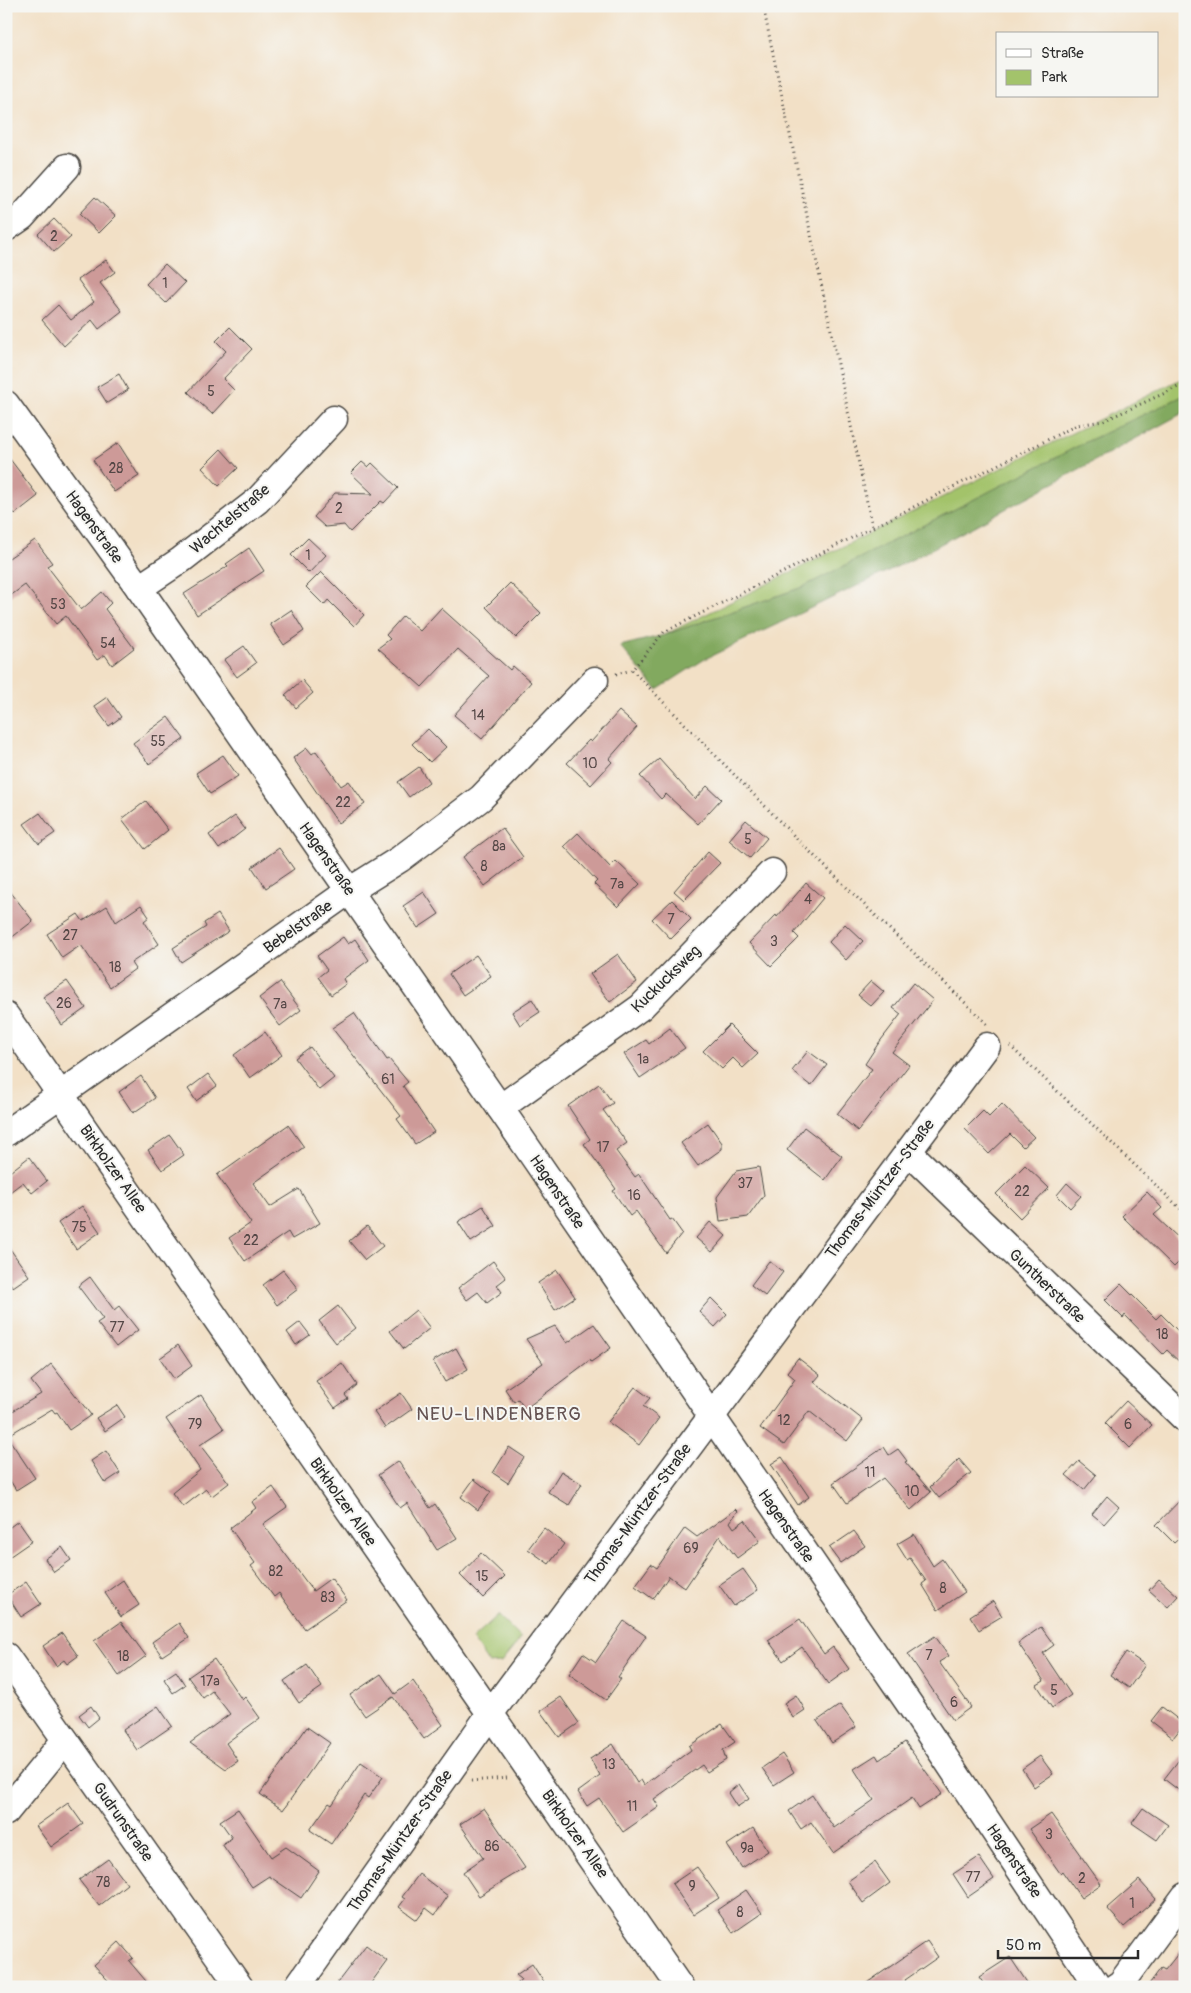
<svg xmlns="http://www.w3.org/2000/svg" width="1191" height="1993" font-family="Pangolin,sans-serif">
<style>
.green{fill:#a3c36b;stroke:#67774b}
.forest{fill:#82a95f;stroke:#566a45}
.building{fill:#cd9a98}
.lines{fill:none;stroke-linecap:round;stroke-linejoin:round}
.minor-casing{stroke:#494642;stroke-width:29}
.path{stroke:#494642;stroke-width:3;stroke-dasharray:1 4;stroke-linecap:butt}
.minor{stroke:#fff;stroke-width:26}
.labels{text-anchor:middle;dominant-baseline:central;stroke-width:4;stroke-linejoin:round;paint-order:stroke}
.number-label{font-size:14px;fill:#544746}
.street-label{font-size:16px;fill:#2b2b2b;stroke:#f6f6f2}
.quarter-label{font-size:19px;letter-spacing:1px;fill:#645251;stroke:#f6f6f2}
</style>
<rect width="100%" height="100%" fill="#f6f6f2"/>
<filter id="ink" filterUnits="userSpaceOnUse"><feTurbulence type="fractalNoise" baseFrequency=".02" numOctaves="2"/><feDisplacementMap in="SourceGraphic" scale="10" xChannelSelector="R" yChannelSelector="G"/><feConvolveMatrix kernelMatrix="1 2 1 2 8 2 1 2 1" color-interpolation-filters="sRGB"/></filter>
<filter id="wash" filterUnits="userSpaceOnUse"><feTurbulence type="fractalNoise" baseFrequency=".0096" numOctaves="4" result="noise"/><feDisplacementMap in="SourceGraphic" scale="20" xChannelSelector="R" yChannelSelector="G"/><feGaussianBlur stdDeviation="1.12" result="paint"/><feColorMatrix in="noise" values="0 0 0 0 0 0 0 0 0 0 0 0 0 0 0 0 0 1.4 0 .05"/><feComposite in="paint" operator="in"/></filter>
<g filter="url(#wash)">
<rect width="100%" height="100%" fill="#f2e0c6"/>
<!-- green -->
<g class="green">
<path d="M1185 377V395L1088 441 803 587 664 635Z"/>
<path d="M498 1615 521 1638 501 1663 489 1664 472 1639Z"/>
</g>
<!-- forest -->
<path class="forest" d="M1185 395V412L913 559 705 659 657 690 620 646 664 635 803 587 1088 441Z"/>
<g id="blocks">
<!-- building -->
<g class="building">
<path d="M95 197 116 216 99 233 79 214Z"/>
<path d="M54 219 71 237 54 252 38 234Z"/>
<path d="M106 260 115 272 100 283 122 311 99 329 92 320 64 346 42 320 58 305 71 320 94 302 78 280Z"/>
<path d="M165 264 185 283 166 303 146 284Z"/>
<path d="M230 327 252 349 223 379 234 390 212 414 188 392 226 351 216 341Z"/>
<path d="M119 374 128 390 107 403 97 387Z"/>
<path d="M118 443 139 476 114 492 93 460Z"/>
<path d="M221 449 238 468 219 486 202 468Z"/>
<path d="M6 454 38 496 15 514 6 502Z"/>
<path d="M362 462 368 467 372 463 398 488 384 503 381 501 350 532 344 525 325 527 314 517 335 493 373 494 351 473Z"/>
<path d="M308 538 326 555 309 573 291 555Z"/>
<path d="M35 540 52 563 47 566 81 610 102 592 111 603 105 609 134 648 112 665 105 655 97 660 66 616 56 624 25 585 6 599V560Z"/>
<path d="M249 548 264 571 197 615 184 594 228 566 226 564Z"/>
<path d="M321 572 364 615 354 626 328 600 324 605 306 587Z"/>
<path d="M510 583 541 613 516 638 486 607Z"/>
<path d="M441 608 510 670 513 666 531 682 482 739 454 715 489 676 458 649 422 687 378 648 390 639 386 635 403 616 420 631Z"/>
<path d="M291 610 304 631 284 645 270 624Z"/>
<path d="M244 646 256 663 237 677 224 660Z"/>
<path d="M302 680 313 693 296 708 285 695Z"/>
<path d="M107 697 121 717 109 726 94 706Z"/>
<path d="M619 711 637 727 609 759 612 762 591 785 567 763 589 740 591 742Z"/>
<path d="M168 717 184 739 149 764 133 743Z"/>
<path d="M428 729 446 747 430 762 412 744Z"/>
<path d="M307 748 312 754 316 751 341 786 349 781 365 804 338 823 293 758Z"/>
<path d="M223 755 238 776 210 794 196 773Z"/>
<path d="M659 759 695 799 707 786 721 799 698 824 666 794 661 799 640 776Z"/>
<path d="M419 767 429 782 409 797 398 782Z"/>
<path d="M146 801 168 830 145 849 122 819Z"/>
<path d="M40 813 55 833 39 844 24 824Z"/>
<path d="M235 816 245 829 219 849 209 835Z"/>
<path d="M746 820 767 838 750 858 729 840Z"/>
<path d="M502 828 523 857 485 886 463 857Z"/>
<path d="M578 833 610 867 616 861 640 884 618 907 594 884 597 881 564 846Z"/>
<path d="M279 848 294 869 266 888 252 867Z"/>
<path d="M708 852 720 863 684 900 674 891Z"/>
<path d="M806 883 823 898 794 933 799 938 771 966 749 943 776 915 777 917Z"/>
<path d="M6 886 33 921 6 942Z"/>
<path d="M424 892 439 914 418 928 403 906Z"/>
<path d="M672 900 691 919 671 939 652 919Z"/>
<path d="M141 905 149 917 144 921 159 944 131 963 135 969 110 987 81 945 62 958 47 934 78 914 83 921 107 906 116 922Z"/>
<path d="M218 914 229 931 181 962 173 948 206 927 204 923Z"/>
<path d="M845 924 863 941 846 960 829 942Z"/>
<path d="M343 937 348 944 355 939 369 960 343 979 346 984 331 995 318 977 327 970 317 956Z"/>
<path d="M618 954 637 982 610 1002 590 974Z"/>
<path d="M476 955 491 976 463 995 449 974Z"/>
<path d="M67 981 86 1008 62 1025 43 997Z"/>
<path d="M871 981 884 992 871 1006 858 995Z"/>
<path d="M280 982 301 1010 280 1026 259 998Z"/>
<path d="M913 983 933 1000 892 1052 909 1065 858 1131 837 1114 872 1069 865 1064 878 1044 901 1014 893 1008Z"/>
<path d="M532 999 540 1012 520 1025 512 1012Z"/>
<path d="M354 1013 387 1060 389 1059 408 1082 403 1086 434 1132 415 1144 397 1119 401 1116 332 1028Z"/>
<path d="M729 1025 758 1054 743 1068 733 1058 722 1069 703 1051Z"/>
<path d="M670 1028 685 1048 640 1078 624 1054 646 1040 649 1044Z"/>
<path d="M265 1032 282 1055 250 1078 234 1055Z"/>
<path d="M310 1047 334 1078 319 1090 295 1058Z"/>
<path d="M808 1051 827 1065 811 1086 792 1071Z"/>
<path d="M208 1074 217 1086 196 1101 188 1089Z"/>
<path d="M141 1076 155 1098 133 1113 119 1092Z"/>
<path d="M599 1084 613 1103 603 1110 627 1143 616 1151 635 1177 639 1174 670 1220 672 1219 682 1233 666 1253 636 1211 630 1216 613 1191 616 1189 584 1144 590 1139 568 1106Z"/>
<path d="M1002 1104 1034 1137 1023 1147 1010 1134 989 1154 965 1129 983 1111 989 1117Z"/>
<path d="M708 1123 722 1143V1149L698 1166 681 1143Z"/>
<path d="M288 1125 304 1147 253 1183 270 1207 299 1189 320 1223 292 1239 288 1232 245 1261 229 1238 251 1223 217 1175Z"/>
<path d="M804 1127 842 1156 825 1180 787 1150Z"/>
<path d="M170 1135 184 1155 162 1170 148 1150Z"/>
<path d="M29 1157 47 1181 32 1193 23 1182 6 1195V1175Z"/>
<path d="M1025 1165 1049 1188 1020 1218 996 1194Z"/>
<path d="M759 1167 764 1195 748 1217 720 1221 717 1197 736 1171Z"/>
<path d="M1067 1183 1081 1196 1070 1208 1057 1195Z"/>
<path d="M1147 1192 1162 1208 1154 1215 1185 1244V1256L1174 1267 1122 1216Z"/>
<path d="M82 1206 100 1232 76 1249 58 1223Z"/>
<path d="M483 1206 496 1226 471 1242 458 1222Z"/>
<path d="M710 1222 726 1236 712 1252 696 1238Z"/>
<path d="M367 1226 383 1246 365 1260 349 1241Z"/>
<path d="M6 1243 29 1276 13 1287 6 1278Z"/>
<path d="M493 1261 506 1278 497 1285 502 1292 487 1303 478 1292 467 1300 458 1288Z"/>
<path d="M769 1261 783 1272 765 1296 751 1285Z"/>
<path d="M283 1270 298 1289 277 1305 263 1285Z"/>
<path d="M557 1270 575 1297 555 1310 538 1283Z"/>
<path d="M90 1277 114 1310 119 1306 138 1330 116 1347 97 1323 103 1319 78 1286Z"/>
<path d="M1121 1284 1156 1319 1161 1314 1185 1338V1367L1167 1350 1163 1354 1125 1315 1123 1318 1105 1300Z"/>
<path d="M711 1298 727 1314 715 1327 699 1312Z"/>
<path d="M338 1306 355 1328 336 1343 319 1321Z"/>
<path d="M416 1310 430 1328 404 1349 390 1331Z"/>
<path d="M300 1322 310 1335 296 1345 287 1332Z"/>
<path d="M594 1324 611 1348 591 1362 590 1360 525 1409 518 1399 514 1402 505 1389 543 1363 526 1339 555 1326 567 1343Z"/>
<path d="M178 1345 192 1366 174 1379 160 1358Z"/>
<path d="M456 1348 468 1369 445 1382 433 1361Z"/>
<path d="M798 1358 820 1375 814 1382 863 1420 847 1441 809 1411 784 1445 760 1428 795 1379 787 1372Z"/>
<path d="M342 1363 357 1385 345 1395 348 1399 335 1408 316 1381Z"/>
<path d="M51 1364 91 1415 69 1430 57 1412 55 1413 52 1409 7 1436 35 1478 16 1490 6 1474V1415L41 1394 31 1381Z"/>
<path d="M635 1387 650 1398 643 1406 659 1418 639 1445 608 1422Z"/>
<path d="M401 1393 412 1409 385 1428 374 1412Z"/>
<path d="M201 1395 224 1429 200 1445 229 1483 212 1496 206 1489 183 1507 172 1493 200 1470 166 1419Z"/>
<path d="M1126 1401 1152 1425 1130 1448 1105 1423Z"/>
<path d="M117 1405 125 1417 105 1431 96 1418Z"/>
<path d="M509 1447 524 1457 508 1483 493 1473Z"/>
<path d="M884 1447 889 1455 898 1449 907 1461 905 1462 931 1492 911 1510 883 1478 847 1503 833 1483Z"/>
<path d="M106 1451 120 1473 105 1483 91 1461Z"/>
<path d="M782 1457 809 1497 798 1505 771 1464Z"/>
<path d="M959 1459 971 1473 939 1498 930 1487Z"/>
<path d="M398 1461 430 1508 435 1504 457 1538 437 1550 407 1503 400 1508 378 1475Z"/>
<path d="M1079 1461 1096 1475 1084 1490 1066 1475Z"/>
<path d="M561 1471 582 1484 569 1505 548 1492Z"/>
<path d="M474 1479 491 1492 478 1510 461 1497Z"/>
<path d="M273 1487 287 1507 263 1524 313 1591 331 1578 347 1600 305 1629 279 1593 274 1597 251 1566 255 1563 230 1528 256 1508 252 1502Z"/>
<path d="M1185 1495V1533L1174 1543 1156 1525Z"/>
<path d="M1107 1496 1119 1507 1104 1524 1092 1514Z"/>
<path d="M736 1509 738 1511 730 1522 734 1528 745 1520 760 1541 737 1558 720 1536 685 1588 669 1576 653 1599 635 1586 651 1564 657 1568 685 1528 697 1537Z"/>
<path d="M18 1521 32 1541 6 1559V1530Z"/>
<path d="M544 1528 564 1544 549 1564 528 1549Z"/>
<path d="M854 1531 865 1546 840 1563 829 1548Z"/>
<path d="M914 1534 933 1566 942 1559 965 1592 938 1610 922 1584 926 1581 910 1558 907 1560 897 1544Z"/>
<path d="M62 1547 71 1560 54 1572 45 1559Z"/>
<path d="M481 1553 505 1576 483 1598 460 1575Z"/>
<path d="M743 1569 758 1590 734 1606 719 1585Z"/>
<path d="M1159 1579 1178 1596 1168 1607 1149 1590Z"/>
<path d="M123 1580 139 1605 121 1617 105 1593Z"/>
<path d="M26 1582 41 1604 21 1617 7 1595Z"/>
<path d="M993 1601 1002 1616 979 1630 970 1616Z"/>
<path d="M800 1619 824 1654 833 1647 849 1669 828 1684 802 1647 783 1661 768 1640Z"/>
<path d="M624 1621 646 1636 618 1677 621 1679 606 1700 569 1674 583 1653 596 1662Z"/>
<path d="M121 1622 146 1656 119 1676 94 1641Z"/>
<path d="M179 1623 189 1638 162 1656 152 1642Z"/>
<path d="M1041 1627 1054 1645 1043 1653 1071 1695 1052 1708 1037 1685 1044 1681 1018 1643Z"/>
<path d="M62 1633 78 1656 67 1664 64 1660 56 1666 43 1646Z"/>
<path d="M935 1636 949 1656 939 1662 971 1707 953 1720 908 1654Z"/>
<path d="M1126 1652 1145 1665 1129 1688 1110 1675Z"/>
<path d="M214 1659 242 1700 245 1697 260 1718 226 1743 238 1761 226 1769 190 1743 230 1714 212 1691 203 1698 188 1677Z"/>
<path d="M307 1665 322 1687 299 1703 284 1681Z"/>
<path d="M176 1671 185 1685 173 1693 164 1679Z"/>
<path d="M381 1674 395 1694 413 1681 443 1725 424 1739 393 1697 365 1716 350 1695Z"/>
<path d="M796 1695 805 1710 793 1718 784 1703Z"/>
<path d="M561 1697 579 1723 559 1737 540 1711Z"/>
<path d="M840 1705 856 1727 832 1743 817 1721Z"/>
<path d="M91 1706 99 1718 88 1727 79 1715Z"/>
<path d="M158 1706 172 1726 137 1750 123 1730Z"/>
<path d="M1162 1707 1184 1724 1173 1738 1151 1721Z"/>
<path d="M722 1724 735 1742 723 1750 726 1760 707 1772 702 1765 654 1799 659 1807 623 1832 599 1798 587 1806 578 1792 600 1776 590 1759 613 1744 637 1783 641 1780 644 1785 691 1750 689 1746Z"/>
<path d="M307 1727 330 1743 283 1810 260 1794Z"/>
<path d="M905 1742 942 1794 919 1809 912 1798 833 1853 811 1822 801 1829 789 1811 812 1795 834 1828 874 1800 854 1769 876 1755 879 1760Z"/>
<path d="M1185 1752V1795L1164 1779Z"/>
<path d="M782 1754 794 1772 774 1785 762 1768Z"/>
<path d="M1040 1756 1053 1774 1034 1787 1022 1769Z"/>
<path d="M361 1762 383 1777 368 1798 364 1795 331 1844 310 1830 329 1803 332 1805Z"/>
<path d="M739 1784 749 1799 737 1807 728 1793Z"/>
<path d="M68 1803 83 1824 51 1847 36 1826Z"/>
<path d="M484 1808 525 1868 479 1896 463 1872 483 1858 460 1824Z"/>
<path d="M1143 1808 1168 1825 1157 1840 1132 1823Z"/>
<path d="M238 1809 271 1857 286 1847 319 1871 301 1898 269 1876 252 1887 222 1844 232 1838 220 1821Z"/>
<path d="M1051 1814 1101 1884 1081 1898 1062 1871 1060 1873 1029 1829Z"/>
<path d="M753 1828 768 1851 742 1868 727 1845Z"/>
<path d="M979 1857 994 1879 968 1897 953 1874Z"/>
<path d="M108 1859 127 1884 99 1906 79 1880Z"/>
<path d="M875 1862 890 1883 863 1903 848 1881Z"/>
<path d="M697 1867 719 1898 693 1915 672 1884Z"/>
<path d="M419 1874 448 1896 435 1915 426 1908 417 1920 399 1907 405 1899 402 1897Z"/>
<path d="M1139 1880 1156 1899 1124 1927 1107 1908Z"/>
<path d="M746 1890 762 1913 733 1933 717 1910Z"/>
<path d="M927 1941 938 1957 905 1980 909 1987H861Z"/>
<path d="M119 1942 133 1958 129 1961 151 1987H114L94 1965Z"/>
<path d="M366 1945 387 1961 368 1987H334Z"/>
<path d="M1185 1945V1987H1147L1161 1968 1165 1970Z"/>
<path d="M1010 1957 1030 1987H986L979 1977Z"/>
<path d="M532 1964 547 1987H515L521 1979 516 1975Z"/>
</g>
</g>
</g>
<g filter="url(#ink)">
<use href="#blocks" fill-opacity="0" stroke="#494642" stroke-width="1"/>
<g class="lines">
<defs>
<g id="minor">
<path d="M6 228 22 217 67 167"/>
<path d="M6 404 139 588 500 1108 910 1705 1098 1987"/>
<path d="M139 588 181 560 257 501 334 419"/>
<path d="M6 1016 680 1987"/>
<path d="M500 1108 641 1007 772 872"/>
<path d="M6 1133 349 891 400 859 481 798 595 680"/>
<path d="M909 1152 1185 1419"/>
<path d="M6 1656 240 1987"/>
<path d="M6 1812 65 1740"/>
<path d="M297 1987 490 1714 987 1046"/>
<path d="M1115 1987 1121 1983 1185 1896"/>
</g>
</defs>
<!-- minor casing -->
<use href="#minor" class="minor-casing"/>
<!-- path -->
<g class="path">
<path d="M763 6 872 526"/>
<path d="M632 670 802 844 987 1024"/>
<path d="M616 674 632 670 664 632 1077 425 1103 421 1185 384"/>
<path d="M1010 1046 1185 1213"/>
<path d="M471 1781 507 1778"/>
</g>
<!-- minor -->
<use href="#minor" class="minor"/>
</g>
</g>
<g class="labels">
<!-- number labels -->
<g class="number-label">
<text x="54" y="236">2</text>
<text x="165" y="283">1</text>
<text x="211" y="391">5</text>
<text x="116" y="468">28</text>
<text x="339" y="508">2</text>
<text x="308" y="555">1</text>
<text x="58" y="604">53</text>
<text x="108" y="643">54</text>
<text x="478" y="715">14</text>
<text x="158" y="741">55</text>
<text x="590" y="763">10</text>
<text x="343" y="802">22</text>
<text x="748" y="839">5</text>
<text x="499" y="846">8a</text>
<text x="484" y="866">8</text>
<text x="617" y="884">7a</text>
<text x="808" y="899">4</text>
<text x="671" y="919">7</text>
<text x="70" y="935">27</text>
<text x="774" y="941">3</text>
<text x="115" y="967">18</text>
<text x="64" y="1003">26</text>
<text x="280" y="1004">7a</text>
<text x="643" y="1059">1a</text>
<text x="388" y="1079">61</text>
<text x="603" y="1147">17</text>
<text x="745" y="1183">37</text>
<text x="1022" y="1191">22</text>
<text x="634" y="1195">16</text>
<text x="79" y="1227">75</text>
<text x="251" y="1240">22</text>
<text x="117" y="1327">77</text>
<text x="1162" y="1334">18</text>
<text x="784" y="1420">12</text>
<text x="195" y="1424">79</text>
<text x="1128" y="1424">6</text>
<text x="870" y="1472">11</text>
<text x="912" y="1491">10</text>
<text x="691" y="1548">69</text>
<text x="276" y="1571">82</text>
<text x="482" y="1576">15</text>
<text x="943" y="1588">8</text>
<text x="328" y="1597">83</text>
<text x="929" y="1655">7</text>
<text x="123" y="1656">18</text>
<text x="210" y="1681">17a</text>
<text x="1054" y="1690">5</text>
<text x="954" y="1702">6</text>
<text x="609" y="1764">13</text>
<text x="632" y="1806">11</text>
<text x="1049" y="1834">3</text>
<text x="492" y="1846">86</text>
<text x="747" y="1848">9a</text>
<text x="973" y="1877">77</text>
<text x="1082" y="1878">2</text>
<text x="103" y="1882">78</text>
<text x="692" y="1886">9</text>
<text x="1132" y="1903">1</text>
<text x="740" y="1912">8</text>
</g>
<!-- street labels -->
<g class="street-label">
<text transform="translate(230 519) rotate(-40)">Wachtelstraße</text>
<text transform="translate(94 527) rotate(54)">Hagenstraße</text>
<text transform="translate(327 859) rotate(55)">Hagenstraße</text>
<text transform="translate(298 927) rotate(-35)">Bebelstraße</text>
<text transform="translate(666 979) rotate(-44)">Kuckucksweg</text>
<text transform="translate(113 1169) rotate(55)">Birkholzer Allee</text>
<text transform="translate(880 1189) rotate(-53)">Thomas-Müntzer-Straße</text>
<text transform="translate(557 1192) rotate(56)">Hagenstraße</text>
<text transform="translate(1047 1286) rotate(44)">Guntherstraße</text>
<text transform="translate(343 1502) rotate(55)">Birkholzer Allee</text>
<text transform="translate(638 1514) rotate(-54)">Thomas-Müntzer-Straße</text>
<text transform="translate(786 1526) rotate(55)">Hagenstraße</text>
<text transform="translate(123 1822) rotate(55)">Gudrunstraße</text>
<text transform="translate(575 1834) rotate(55)">Birkholzer Allee</text>
<text transform="translate(400 1841) rotate(-55)">Thomas-Müntzer-Straße</text>
<text transform="translate(1014 1861) rotate(56)">Hagenstraße</text>
</g>
<!-- quarter labels -->
<g class="quarter-label">
<text x="499" y="1414">NEU-LINDENBERG</text>
</g>
</g>
<!-- margin -->
<rect width="1191" height="1993" fill="none" stroke="#f6f6f2" stroke-width="25"/>
<!-- legend -->
<rect x="996" y="32" width="162" height="65" fill="#f6f6f2" stroke="#a5a5a2"/>
<rect x="1006" y="49" width="25" height="8" fill="#ffffff" stroke="#a5a5a2"/>
<text x="1041" y="58" font-size="15" fill="#2b2b2b">Straße</text>
<rect x="1006" y="70" width="25" height="15" fill="#a3c36b" stroke="#a5a5a2"/>
<text x="1041" y="82" font-size="15" fill="#2b2b2b">Park</text>
<!-- scale -->
<path d="M998 1950v8h140v-8" fill="none" stroke="#2b2b2b" stroke-width="2.5"/>
<text x="1006" y="1950" font-size="15" fill="#2b2b2b" stroke="#f6f6f2" stroke-width="4" paint-order="stroke">50 m</text>
</svg>
